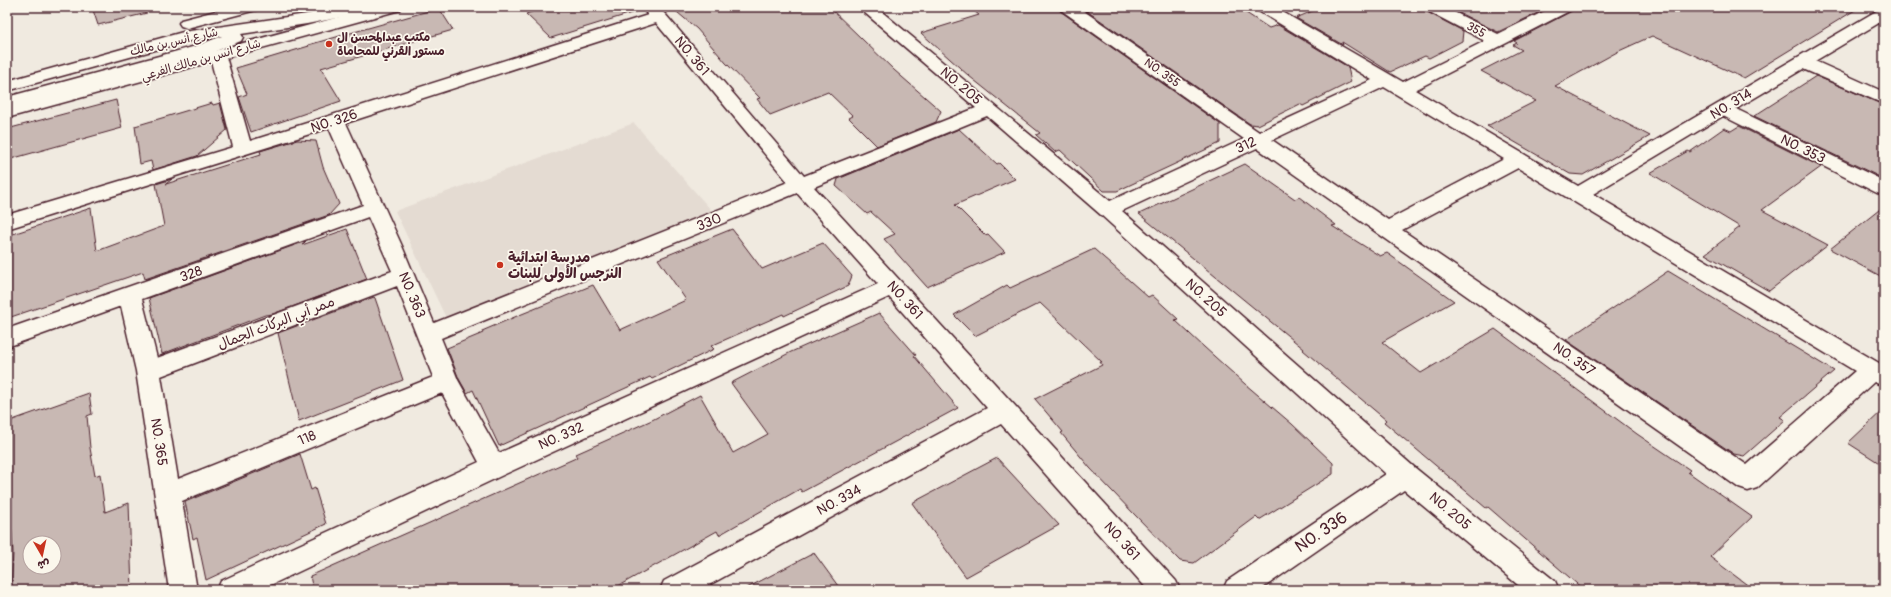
<svg xmlns="http://www.w3.org/2000/svg" width="1891" height="597" font-family="Pangolin,'Playpen Sans Arabic',sans-serif">
<style>
.built{fill:#e4dbd2}
.building{fill:#c8b8b3;stroke:#4a1f2b;fill-rule:evenodd}
.lines{fill:none;stroke-linecap:round;stroke-linejoin:round}
.street-casing{stroke:#4a1f2b;stroke-width:3}
.secondary-casing{stroke:#4a1f2b;stroke-width:3}
.primary-casing{stroke:#4a1f2b;stroke-width:3}
.street{fill:#fbf7ec;fill-rule:evenodd}
.secondary{fill:#fbf7ec;fill-rule:evenodd}
.primary{fill:#fbf7ec;fill-rule:evenodd}
.poi-dot{fill:#c8321e;stroke:#fbf7ec;stroke-width:1.5}
.labels{text-anchor:middle;dominant-baseline:central;stroke-width:3.5;stroke-linejoin:round;paint-order:stroke}
.far-street-label{font-size:12px;fill:#4a1f2b;stroke:#fbf7ec}
.far-poi-label{font-size:12px;font-weight:bold;fill:#4a1f2b;stroke:#fbf7ec;text-anchor:start}
.street-label{font-size:14px;fill:#4a1f2b;stroke:#fbf7ec}
.poi-label{font-size:14px;font-weight:bold;fill:#4a1f2b;stroke:#fbf7ec;text-anchor:start}
.near-street-label{font-size:17px;fill:#4a1f2b;stroke:#fbf7ec}
</style>
<rect width="100%" height="100%" fill="#f0eae0"/>
<filter id="ink" filterUnits="userSpaceOnUse"><feTurbulence type="fractalNoise" baseFrequency=".025" numOctaves="2"/><feDisplacementMap in="SourceGraphic" scale="8" xChannelSelector="R" yChannelSelector="G"/><feConvolveMatrix kernelMatrix="1 2 1 2 8 2 1 2 1" color-interpolation-filters="sRGB"/></filter>
<g filter="url(#ink)">
<!-- built -->
<path class="built" d="M634 123 712 211 447 320 395 211Z"/>
<!-- building -->
<g class="building">
<path d="M92 7H146L147 13 98 25Z"/>
<path d="M531 7H637L638 11 551 38 526 14 534 11Z"/>
<path d="M671 7H829L894 70 941 111 936 122 877 146 849 118 853 116 828 92 770 115 757 99 760 98 726 63 697 29Z"/>
<path d="M969 7H1058L1060 11 1220 124V143L1117 191H1104L1060 150 1055 152 1036 135 1040 133 969 76 921 33 979 15Z"/>
<path d="M1081 7H1237L1269 28 1278 25 1348 67 1351 82 1303 106 1300 104 1258 125 1250 124Z"/>
<path d="M1322 7H1423L1425 11 1463 31 1462 41 1429 58 1425 56 1390 72 1342 42 1343 45 1296 18Z"/>
<path d="M1447 7H1550L1498 32Z"/>
<path d="M1574 7H1860L1744 78 1652 36 1619 51 1555 86 1650 136 1583 175 1570 174 1487 126 1536 101 1481 71 1522 50 1513 45 1517 43 1514 41 1572 11Z"/>
<path d="M439 8 453 30 321 68 341 101 251 132 239 97 247 94 236 68 309 46 308 45Z"/>
<path d="M1816 76 1884 105V179L1754 116Z"/>
<path d="M116 100 122 128 7 160V129Z"/>
<path d="M212 103 213 105 220 103 227 130 197 156 153 170 151 161 140 164 135 126Z"/>
<path d="M1739 126 1821 167 1762 210 1828 245 1769 291 1705 254 1740 227 1650 173 1688 151 1690 152 1724 128 1731 131Z"/>
<path d="M959 129 997 164 999 163 1015 179 955 205 985 235 988 234 1005 252 927 287 884 239 895 234 871 212 867 214 836 186 838 179Z"/>
<path d="M297 140 316 141 323 167 339 204 329 215 145 279 143 272 8 318 7 236 91 208 97 251 164 226 156 184 172 179 166 184 261 154 260 151Z"/>
<path d="M1245 164 1295 199 1299 197 1336 225 1332 226 1380 256 1387 253 1454 301 1382 342 1421 373 1495 329 1637 434 1690 470 1688 472 1752 517 1710 557 1754 590H1584L1488 507 1486 508 1384 422 1386 420 1303 350 1304 349 1139 214Z"/>
<path d="M1884 206V278L1830 249Z"/>
<path d="M347 229 367 279 273 314 265 315 162 354 149 298 306 241 302 245Z"/>
<path d="M732 229 762 269 823 243 852 276 848 286 784 316 783 314 711 346 714 349 652 379 650 377 499 446 473 390 467 393 459 379 447 348 483 333 482 331 517 316 593 285 620 330 686 300 658 259Z"/>
<path d="M1094 249 1148 297 1152 295 1178 319 1175 320 1204 347 1245 384 1292 424 1333 463V474L1259 520 1256 517 1194 563 1180 561 1134 514 1090 468 1061 433 1063 432 1035 399 1102 365 1100 362H1102L1040 303 975 336 954 315 1007 285 1010 288Z"/>
<path d="M1668 271 1834 371 1780 417 1785 420 1744 456 1734 454 1566 340Z"/>
<path d="M374 297 375 298 403 380 299 421 278 333Z"/>
<path d="M879 313 916 355 914 356 958 408 802 492 800 489 719 535 717 531 611 590H313L310 576 578 457 576 454 652 420 700 395 733 453 768 434 731 383 791 352Z"/>
<path d="M89 393 92 414 87 416 90 448 95 476 100 474 105 512 129 503 132 590H11L13 552 10 505 7 506V422ZM30 543H54V567H30Z"/>
<path d="M1884 409V466L1848 443Z"/>
<path d="M300 454 311 490 315 488 326 524 206 580 197 537 193 539 185 502Z"/>
<path d="M997 458 1059 525 966 577 912 503Z"/>
<path d="M814 553 841 590H743Z"/>
</g>
<g class="lines">
<defs>
<path id="street" d="M641 7H658L665 14 804 176 976 108 858 7H876L1110 201 1244 139 1061 10 1059 7H1078L1259 132 1372 80 1257 10 1255 7H1274L1403 82 1485 41 1426 10 1424 7H1444L1498 34 1553 7H1573L1571 10 1415 90 1578 186 1878 10 1884 8V20L1815 61 1884 92V104L1803 69 1736 109 1884 181V195L1877 193 1723 116 1593 194 1884 366V386L1874 382 1757 488 1748 491 1739 488 1257 148 1122 211 1414 467 1555 581 1559 590H1524L1404 490 1260 590H1223L1227 581 1386 474 1101 215 987 116 814 187 1176 581 1180 590H1148L1001 424 700 590H660L664 581 987 408 889 297 503 475 260 590H217L221 581 479 462 442 393 182 501 197 590H169L136 371 121 306 7 347V329L363 205 329 128 7 229V215L233 147 210 57 212 53 218 52 224 53 226 57 250 141 648 15ZM656 23 788 182 434 323 402 246 346 123ZM1384 87 1504 159 1388 220 1272 140ZM1518 168 1855 371 1747 465 1402 230ZM797 193 878 284 499 453 458 380 441 338ZM368 217 392 271 157 358 142 299ZM397 286 433 377 178 479 161 376Z"/>
<path id="secondary" d="M376 7H402L400 10 7 118V107Z"/>
<g id="primary">
<path d="M231 7H258L256 10 187 28 181 26 179 23 181 20Z"/>
<path d="M343 7H375L373 10 367 12 307 24 241 34 243 37 241 41 208 54 7 108V97L196 46 222 36 184 42 7 91V81L183 32 307 14Z"/>
</g>
</defs>
<!-- street casing -->
<use href="#street" class="street-casing"/>
<!-- secondary casing -->
<use href="#secondary" class="secondary-casing"/>
<!-- primary casing -->
<use href="#primary" class="primary-casing"/>
<!-- street -->
<use href="#street" class="street"/>
<!-- secondary -->
<use href="#secondary" class="secondary"/>
<!-- primary -->
<use href="#primary" class="primary"/>
</g>
</g>
<!-- markers -->
<g class="poi-dot">
<circle cx="329" cy="44" r="4"/>
<circle cx="500" cy="265" r="4"/>
</g>
<g class="labels">
<!-- far-street labels -->
<g class="far-street-label">
<text transform="translate(1476 30) rotate(28)">355</text>
<text transform="translate(174 42) rotate(-13)">شارع أنس بن مالك</text>
<text transform="translate(201 60) rotate(-16)">شارع انس بن مالك الفرعي</text>
<text transform="translate(1162 73) rotate(35)">NO. 355</text>
</g>
<!-- far-poi labels -->
<g class="far-poi-label">
<text x="337" y="37">مكتب عبدالمحسن ال<tspan x="337" dy="14">مستور القرني للمحاماة</tspan></text>
</g>
<!-- street labels -->
<g class="street-label">
<text transform="translate(692 56) rotate(50)">NO. 361</text>
<text transform="translate(961 86) rotate(40)">NO. 205</text>
<text transform="translate(1731 104) rotate(-31)">NO. 314</text>
<text transform="translate(334 121) rotate(-18)">NO. 326</text>
<text transform="translate(1246 145) rotate(-25)">312</text>
<text transform="translate(1803 149) rotate(26)">NO. 353</text>
<text transform="translate(709 222) rotate(-22)">330</text>
<text transform="translate(191 274) rotate(-20)">328</text>
<text transform="translate(412 295) rotate(67)">NO. 363</text>
<text transform="translate(1206 298) rotate(42)">NO. 205</text>
<text transform="translate(905 300) rotate(48)">NO. 361</text>
<text transform="translate(276 323) rotate(-21)">ممر أبي البركات الجمال</text>
<text transform="translate(1574 359) rotate(35)">NO. 357</text>
<text transform="translate(561 436) rotate(-24)">NO. 332</text>
<text transform="translate(307 438) rotate(-22)">118</text>
<text transform="translate(159 442) rotate(81)">NO. 365</text>
<text transform="translate(839 500) rotate(-29)">NO. 334</text>
<text transform="translate(1450 511) rotate(40)">NO. 205</text>
<text transform="translate(1122 541) rotate(48)">NO. 361</text>
</g>
<!-- poi labels -->
<g class="poi-label">
<text x="508" y="257">مدرسة ابتدائية<tspan x="508" dy="16">النرجس الأولى للبنات</tspan></text>
</g>
<!-- near-street labels -->
<g class="near-street-label">
<text transform="translate(1321 532) rotate(-34)">NO. 336</text>
</g>
</g>
<!-- margin -->
<rect width="1891" height="597" fill="none" stroke="#fbf7ec" stroke-width="24"/>
<rect x="12" y="12" width="1867" height="573" fill="none" stroke="#4a1f2b" stroke-width="1.5" filter="url(#ink)"/>
<!-- north arrow -->
<g transform="translate(42 555) rotate(171)"><circle r="19" fill="#fbf7ec" stroke="#b4a19f"/>
<path d="M0-3L7 15L0 10L-7 15Z" fill="#c8321e"/>
<text y="-6" font-size="11" font-weight="bold" text-anchor="middle" fill="#4a1f2b">ش</text>
</g>
</svg>
